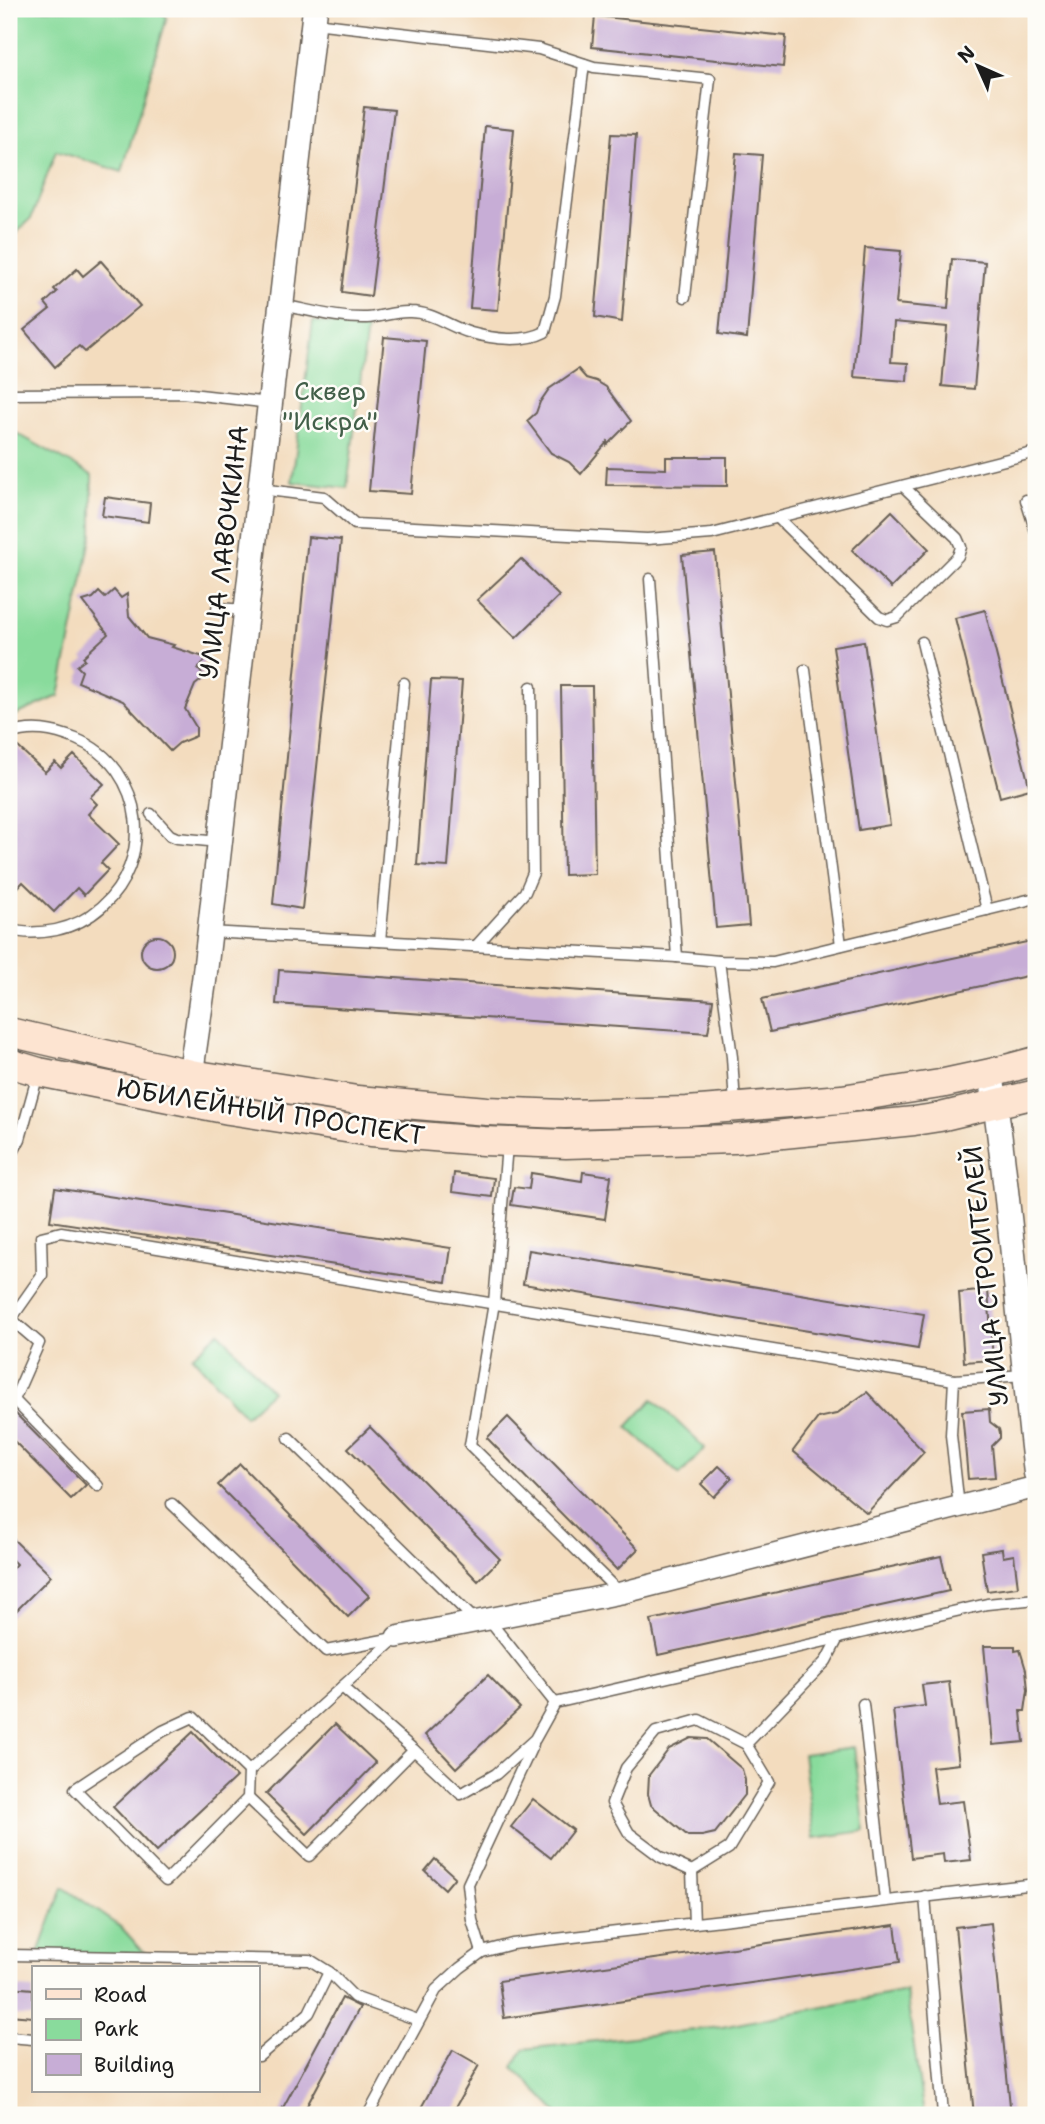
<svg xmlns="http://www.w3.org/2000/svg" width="1045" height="2124" font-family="'Shantell Sans',sans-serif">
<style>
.green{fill:#89db9c;stroke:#527c5c;stroke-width:2}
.building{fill:#c7add6}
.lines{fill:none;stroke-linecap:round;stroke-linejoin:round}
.service-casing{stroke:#675f55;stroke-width:13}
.minor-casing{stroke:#675f55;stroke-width:24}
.tertiary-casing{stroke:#675f55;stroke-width:27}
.secondary-casing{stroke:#675f55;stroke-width:31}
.service{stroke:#fff;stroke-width:10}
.minor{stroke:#fff;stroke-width:21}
.tertiary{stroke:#fff;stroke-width:24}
.secondary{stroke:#fde4d1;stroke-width:28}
.labels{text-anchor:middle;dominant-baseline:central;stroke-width:5;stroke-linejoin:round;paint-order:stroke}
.park-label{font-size:26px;fill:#425f49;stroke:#fdfcf7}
.street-label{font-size:26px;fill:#1c1c1c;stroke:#fdfcf7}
</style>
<rect width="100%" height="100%" fill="#fdfcf7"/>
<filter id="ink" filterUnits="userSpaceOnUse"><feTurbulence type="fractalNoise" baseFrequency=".0143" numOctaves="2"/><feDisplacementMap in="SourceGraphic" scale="14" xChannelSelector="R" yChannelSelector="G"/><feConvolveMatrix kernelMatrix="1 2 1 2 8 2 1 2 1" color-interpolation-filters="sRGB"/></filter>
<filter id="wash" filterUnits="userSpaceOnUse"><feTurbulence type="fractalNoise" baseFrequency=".00686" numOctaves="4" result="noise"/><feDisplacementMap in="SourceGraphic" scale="28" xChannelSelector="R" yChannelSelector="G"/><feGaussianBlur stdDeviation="1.57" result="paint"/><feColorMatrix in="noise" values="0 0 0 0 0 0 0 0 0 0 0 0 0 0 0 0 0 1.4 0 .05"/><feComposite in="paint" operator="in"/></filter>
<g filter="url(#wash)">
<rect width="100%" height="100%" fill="#f3dcbe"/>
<!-- green -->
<g class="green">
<path d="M9 9H153L167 17 122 172 56 151 31 219 9 240Z"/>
<path d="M313 321 367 328 347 488 292 482Z"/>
<path d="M9 429 92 475V533L59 696 9 718Z"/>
<path d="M219 1332 272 1391 245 1416 192 1356Z"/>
<path d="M653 1399 705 1448 680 1475 627 1427Z"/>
<path d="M854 1747 865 1831 814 1838 803 1754Z"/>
<path d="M63 1887 121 1927 149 1958 38 1956Z"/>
<path d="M906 1991 924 2115H560L513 2067 524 2049 722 2027Z"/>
</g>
<g id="blocks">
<!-- building -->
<g class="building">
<path d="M595 16 786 36 783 67 592 47Z"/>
<path d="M364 107 394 110 371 296 342 292Z"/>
<path d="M485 126 514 129 498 310 470 308Z"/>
<path d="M611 134 636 135 622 322 595 317Z"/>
<path d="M736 153 762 155 747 338 719 334Z"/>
<path d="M865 248 901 251 896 304 948 309 952 259 985 262 974 389 942 386 947 327 894 322 891 362 908 363 907 381 854 377Z"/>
<path d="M101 261 140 306 85 352 79 346 55 367 24 330 50 309 45 303 57 292 54 289 77 269 83 276Z"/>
<path d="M384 337 426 341 411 494 369 491Z"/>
<path d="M578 369 586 378 596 381 606 387 631 421 607 445V442L581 474 569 462 551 453 527 421 536 413 540 402 549 389Z"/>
<path d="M666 457H727V486L606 485 607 467 666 469Z"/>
<path d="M105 497 150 503 148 522 102 516Z"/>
<path d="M892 511 929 549 891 588 852 550Z"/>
<path d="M308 537 341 540 302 909 273 904Z"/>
<path d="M715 552 749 925 716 928 682 555Z"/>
<path d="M521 559 559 596 516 638 477 600Z"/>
<path d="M114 590 121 598 127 594 129 616 147 638 174 645 172 647 207 658 198 669 205 677 195 685 185 709 196 727V736L179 743 170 751 123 701 78 682 82 671 77 666 85 660 83 657 108 634 83 601 93 598 99 592 105 598Z"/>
<path d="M985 610 1030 789 1000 797 955 618Z"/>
<path d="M864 641 890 825 859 830 833 646Z"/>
<path d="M431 680 462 681 448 867 417 865Z"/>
<path d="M561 686H592L595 874 564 875Z"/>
<path d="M17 746 45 772 55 762 61 768 74 755 104 784 90 797 97 804 88 814 119 844 101 863 108 870 84 895 77 888 54 912 23 882 9 897V755Z"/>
<circle cx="157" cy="952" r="16"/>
<path d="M1036 940V974L770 1032 762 999Z"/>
<path d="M279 970 713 1000 708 1033 276 1004Z"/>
<path d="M583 1172 611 1176 605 1219 511 1205 514 1187 529 1189 531 1173 582 1181Z"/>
<path d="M454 1173 494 1178 492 1197 452 1192Z"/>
<path d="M55 1188 451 1248 446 1282 50 1221Z"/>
<path d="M529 1250 924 1314 918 1349 523 1284Z"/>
<path d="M988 1290 993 1360 964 1362 959 1293Z"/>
<path d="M867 1392 924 1452 867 1513 793 1451 818 1418 836 1414Z"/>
<path d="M9 1407 86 1485 71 1499 9 1436Z"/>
<path d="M989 1409 990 1422 999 1429 1000 1433V1438L992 1446 995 1477 968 1479 962 1411Z"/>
<path d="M508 1417 638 1549 617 1570 487 1438Z"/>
<path d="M370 1427 500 1559 478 1581 348 1448Z"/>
<path d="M240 1464 369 1596 348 1617 218 1485Z"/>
<path d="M719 1466 732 1478 714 1497 701 1484Z"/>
<path d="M9 1535 51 1576 9 1618V1572L16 1564 9 1557Z"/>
<path d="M1002 1549 1003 1557 1014 1555 1018 1587 987 1591 981 1552Z"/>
<path d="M941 1556 949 1591 658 1655 651 1620Z"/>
<path d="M984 1646H1015V1651L1020 1650 1026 1670 1028 1690 1025 1711H1021L1024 1742 993 1745Z"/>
<path d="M488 1675 520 1708 456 1768 425 1735Z"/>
<path d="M949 1682 959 1764 932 1767 937 1804 963 1801 971 1860 944 1863 943 1854 911 1858 893 1710 925 1706 922 1685Z"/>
<path d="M335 1724 376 1763 307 1834 266 1794Z"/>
<path d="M193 1732 236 1777 156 1852 113 1807Z"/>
<path d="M691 1738 707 1739 742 1769 745 1780V1795L715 1833 702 1836H688L651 1805 648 1794 649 1775 669 1749Z"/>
<path d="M533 1799 573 1830 551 1858 511 1827Z"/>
<path d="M435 1859 455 1877 445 1889 425 1871Z"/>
<path d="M991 1923 1011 2115H974L955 1927Z"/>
<path d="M895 1925 900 1962 504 2018 499 1981Z"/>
<path d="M9 1987 33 1989V2017L9 2015Z"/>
<path d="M342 1998 360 2007 302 2115H279Z"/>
<path d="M453 2050 479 2065 451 2115H417Z"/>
</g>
</g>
</g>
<g filter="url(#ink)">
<use href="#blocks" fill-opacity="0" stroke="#675f55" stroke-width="2"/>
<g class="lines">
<defs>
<g id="service">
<path d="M314 23 539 49 594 67 710 79 685 297"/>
<path d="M281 305C309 310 338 319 367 318 381 317 395 311 410 312 433 312 449 327 471 333 493 339 524 343 545 332L555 296 584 64"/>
<path d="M9 394 182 393 270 403"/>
<path d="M260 489 324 497 355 524 647 539 712 534 1036 452"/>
<path d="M1026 500 1036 532"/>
<path d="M778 518 879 617 887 620 897 617 958 556 961 547 957 538 903 486"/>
<path d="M650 579 677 957"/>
<path d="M217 608 246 610"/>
<path d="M922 642 987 910"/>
<path d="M805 670 841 945"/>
<path d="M9 734C32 726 53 730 76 739 93 746 106 756 117 771 159 831 128 914 56 930 41 933 23 934 9 929"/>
<path d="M151 814 170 835 177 838 219 842"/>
<path d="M209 932 677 957 719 961 773 962 1036 898"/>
<path d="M380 941 404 683"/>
<path d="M476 946 525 892 533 873 531 687"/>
<path d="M719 961 732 1057 735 1105"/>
<path d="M507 1145 494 1303 470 1445 619 1592"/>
<path d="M9 1160 20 1139 38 1074"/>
<path d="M954 1380 951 1435 959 1507"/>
<path d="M289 1438 477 1622"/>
<path d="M98 1486 14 1400 39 1343 11 1319 42 1275 41 1237 61 1232 954 1380 1024 1375"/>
<path d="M172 1504 326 1651 394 1638"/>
<path d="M488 1619 555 1703"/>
<path d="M342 1687 414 1750"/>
<path d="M863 1704 885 1900"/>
<path d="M249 1771 248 1798 166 1881 75 1789 163 1731 193 1717 249 1771 397 1637"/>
<path d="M248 1798 309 1856 414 1750 461 1794 496 1774 535 1739 555 1703 987 1604 1036 1599"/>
<path d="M692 1871 661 1857 629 1833 612 1803 626 1768 656 1732 699 1720 746 1744"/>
<path d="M925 1896 943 2115"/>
<path d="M694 1923 692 1871 729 1848 769 1782 746 1744 826 1661 837 1640"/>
<path d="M482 1952 472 1920 468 1884 533 1744"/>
<path d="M9 1955 310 1960 329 1972 309 2013 259 2056H257"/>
<path d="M329 1972 354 1997 418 2020"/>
<path d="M9 2037 33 2039"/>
<path d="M368 2115 436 1990 460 1968 482 1952 512 1944 1036 1884"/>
</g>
<path id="minor" d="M397 1637 621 1593 1036 1487"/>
<g id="tertiary">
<path d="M991 1073C1011 1206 1020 1340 1036 1473"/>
<path d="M188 1093 204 981 315 9"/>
</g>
<g id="secondary">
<path d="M9 1032 191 1074 357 1100 487 1111 564 1114 687 1111 842 1099 940 1084 991 1073 1036 1061"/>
<path d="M9 1063 39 1072 229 1110 371 1132 483 1141 566 1144 734 1139 914 1121 940 1117 1036 1094"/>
</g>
</defs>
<!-- service casing -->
<use href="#service" class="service-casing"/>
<!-- minor casing -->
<use href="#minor" class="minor-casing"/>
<!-- tertiary casing -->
<use href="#tertiary" class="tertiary-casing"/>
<!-- secondary casing -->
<use href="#secondary" class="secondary-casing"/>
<!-- service -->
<use href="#service" class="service"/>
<!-- minor -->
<use href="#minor" class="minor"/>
<!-- tertiary -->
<use href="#tertiary" class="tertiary"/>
<!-- secondary -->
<use href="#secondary" class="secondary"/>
</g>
</g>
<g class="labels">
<!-- park labels -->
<g class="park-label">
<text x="330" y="390">Сквер<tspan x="330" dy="30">"Искра"</tspan></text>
</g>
<!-- street labels -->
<g class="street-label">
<text transform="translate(223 552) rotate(-83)">УЛИЦА ЛАВОЧКИНА</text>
<text transform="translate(271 1111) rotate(9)">ЮБИЛЕЙНЫЙ ПРОСПЕКТ</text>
<text transform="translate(985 1276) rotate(-96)">УЛИЦА СТРОИТЕЛЕЙ</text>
</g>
</g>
<!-- margin -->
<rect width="1045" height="2124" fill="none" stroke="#fdfcf7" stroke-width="35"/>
<!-- legend -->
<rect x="32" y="1966" width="228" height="126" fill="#fdfcf7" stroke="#a3a29f" stroke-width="2"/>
<rect x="46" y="1989" width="35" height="10" fill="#fde4d1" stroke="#a3a29f" stroke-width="2"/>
<text x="94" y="2002" font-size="21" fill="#1c1c1c">Road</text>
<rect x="46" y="2019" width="35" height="21" fill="#89db9c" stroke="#a3a29f" stroke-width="2"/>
<text x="94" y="2036" font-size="21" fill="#1c1c1c">Park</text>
<rect x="46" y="2054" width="35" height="21" fill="#c7add6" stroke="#a3a29f" stroke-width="2"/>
<text x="94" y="2072" font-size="21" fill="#1c1c1c">Building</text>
<!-- north arrow -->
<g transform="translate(978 66) rotate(315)" stroke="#fdfcf7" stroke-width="5" paint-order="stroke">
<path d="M0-5L12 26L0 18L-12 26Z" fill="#1c1c1c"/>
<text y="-10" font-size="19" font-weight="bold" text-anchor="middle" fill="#1c1c1c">N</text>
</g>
</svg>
